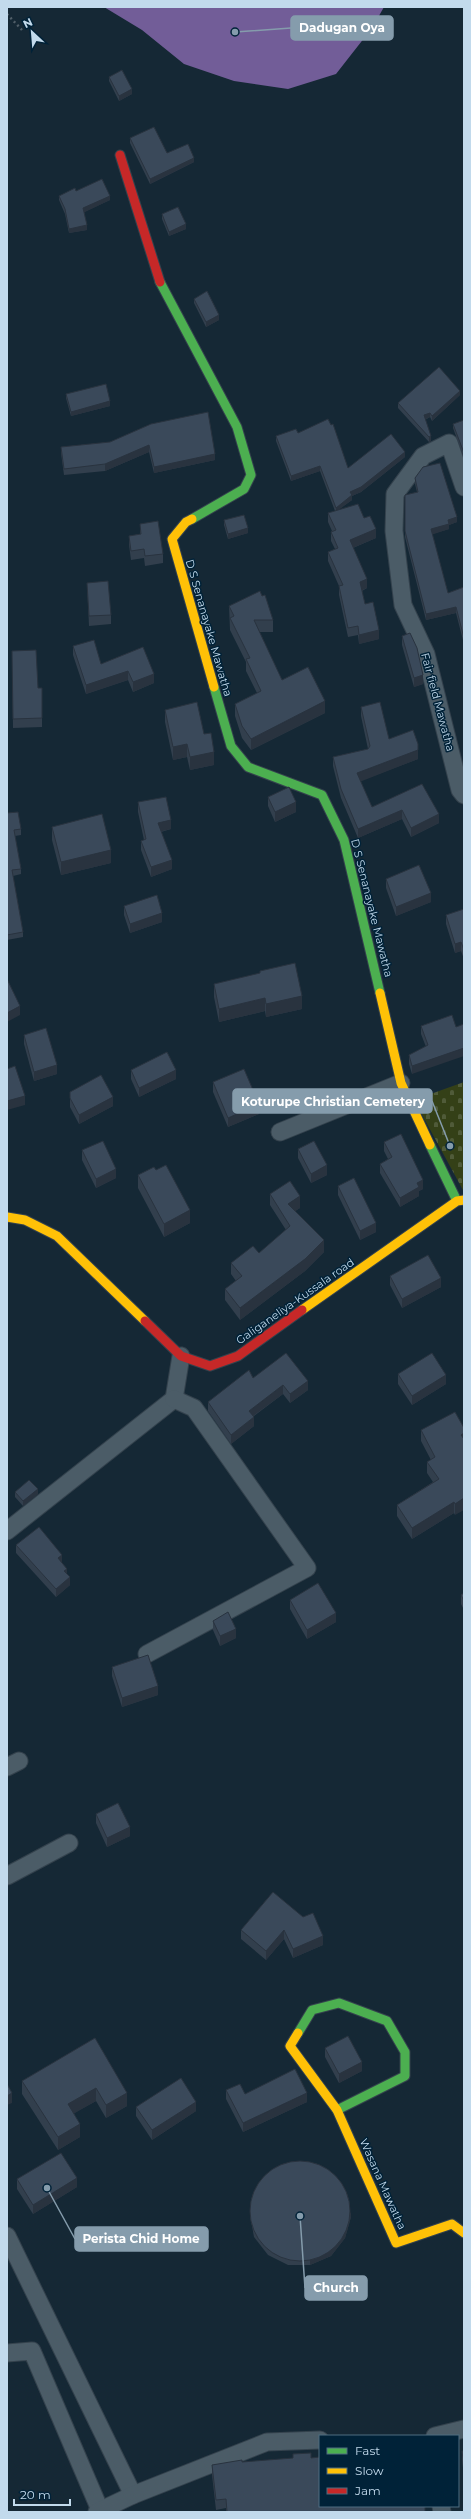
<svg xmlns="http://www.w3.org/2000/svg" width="471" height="2519" font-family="Montserrat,sans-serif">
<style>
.cemetery{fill:url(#cemetery-stones)}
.water{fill:#725d98}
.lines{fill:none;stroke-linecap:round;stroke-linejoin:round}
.street-casing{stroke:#34424d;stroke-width:19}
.fast-casing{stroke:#34424d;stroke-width:11}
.slow-casing{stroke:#34424d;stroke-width:11}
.jam-casing{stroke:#34424d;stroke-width:11}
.path{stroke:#505e68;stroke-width:2.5;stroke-dasharray:2 3;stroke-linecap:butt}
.street{stroke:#4b5c67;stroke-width:17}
.fast{stroke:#4caf50;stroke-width:9}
.slow{stroke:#ffc107;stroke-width:9}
.jam{stroke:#c62828;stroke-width:9}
.wall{fill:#323f4d}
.shaded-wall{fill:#29333f}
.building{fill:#3a495a;stroke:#29333f}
.labels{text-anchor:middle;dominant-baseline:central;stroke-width:3;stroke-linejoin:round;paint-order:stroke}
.street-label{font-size:11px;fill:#c2daec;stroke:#002238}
.leader{fill:none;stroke:#859cac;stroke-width:1.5}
.callout-dot{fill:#859cac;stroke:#002238;stroke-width:1.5}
.callout{fill:#859cac;stroke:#859cac;stroke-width:1.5}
.callout-label{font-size:12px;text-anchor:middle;font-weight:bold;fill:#fff}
</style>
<defs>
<pattern id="cemetery-stones" width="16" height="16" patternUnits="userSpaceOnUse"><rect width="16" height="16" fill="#344017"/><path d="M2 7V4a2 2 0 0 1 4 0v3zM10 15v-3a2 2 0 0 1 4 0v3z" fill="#505b39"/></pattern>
</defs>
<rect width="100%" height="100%" fill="#152835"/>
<!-- cemetery -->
<path class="cemetery" d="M464 1082V1192L414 1100Z"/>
<!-- water -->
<path class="water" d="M104 7H384L372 28 336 74 288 89 234 81 184 64 142 30Z"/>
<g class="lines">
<defs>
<g id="street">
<path d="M464 487 449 443 423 456 395 494 394 531 403 605 426 654 460 790 464 795"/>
<path d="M280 1132 401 1083"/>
<path d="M174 1399 181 1356"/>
<path d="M7 1531 174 1399"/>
<path d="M147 1654 307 1568 194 1408 174 1399"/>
<path d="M7 1767 19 1761"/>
<path d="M7 1876 69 1843"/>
<path d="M7 2236 133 2495"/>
<path d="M7 2353 32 2351 100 2510"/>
<path d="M435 2436 464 2429"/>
<path d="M441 2506 442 2512"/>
<path d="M97 2512 133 2495 267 2442 320 2440"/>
</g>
<g id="fast">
<path d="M160 282 237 427 251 475 244 489 192 519"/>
<path d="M214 687 231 746 248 767 322 795 344 840 380 993"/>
<path d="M430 1145 457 1201"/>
<path d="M298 2033 312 2010 339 2003 387 2021 405 2052V2076L337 2110"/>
</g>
<g id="slow">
<path d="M192 519 186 522 172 539 214 687"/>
<path d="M380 993 401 1083 430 1145"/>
<path d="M7 1217 25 1220 57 1236 145 1321"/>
<path d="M302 1310 457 1201 464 1200"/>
<path d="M298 2033 290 2046 337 2110 396 2243 452 2224 464 2233"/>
</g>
<g id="jam">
<path d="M120 155 160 282"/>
<path d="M145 1321 181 1356 210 1366 238 1356 302 1310"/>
</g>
</defs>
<!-- street casing -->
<use href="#street" class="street-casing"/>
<!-- fast casing -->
<use href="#fast" class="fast-casing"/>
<!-- slow casing -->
<use href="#slow" class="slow-casing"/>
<!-- jam casing -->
<use href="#jam" class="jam-casing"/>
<!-- path -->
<path class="path" d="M7 14 22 30"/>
<!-- street -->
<use href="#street" class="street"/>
<!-- fast -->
<use href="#fast" class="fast"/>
<!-- slow -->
<use href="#slow" class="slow"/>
<!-- jam -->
<use href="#jam" class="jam"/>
</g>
<!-- wall -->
<g class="wall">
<path d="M109 77 132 94 119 101 109 81Z"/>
<path d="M130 138 167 153 194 162 150 184 130 143Z"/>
<path d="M76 191 110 200 84 212 87 230 69 233 65 214 59 200V196Z"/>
<path d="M162 214 186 229 169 236 162 219Z"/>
<path d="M194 299 219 320 206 327 194 303Z"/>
<path d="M66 394 110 406 71 416 66 398Z"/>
<path d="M460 395 432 421 430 417 425 420 431 441 429 442 398 408V403Z"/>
<path d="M464 420V458L453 428V424Z"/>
<path d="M151 424 215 460 154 473 149 452 105 471 64 475 61 453V447L110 442Z"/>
<path d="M298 433 348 468 405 457 361 492 352 496V500L339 509 364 518 376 538 353 548 367 588 362 591 365 604 379 639 359 644 358 635 348 637 339 595V586L328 561V552L335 549 331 541V532L332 531 328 522V513L335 511 320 471 291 481 276 441V436Z"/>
<path d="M415 478 457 522 449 525V529L432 534 448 593 464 587V644L456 613 426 620 405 537V495L417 492 415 484Z"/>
<path d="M224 520 248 533 228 539 224 525Z"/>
<path d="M140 524 163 554V563L145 566 144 558 131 560 129 545V536L140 534Z"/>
<path d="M87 583 111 615V624L89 626Z"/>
<path d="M229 606 273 620V632H259L282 680 325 713 251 750 242 738 235 716V704L257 693 246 671V662L230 630Z"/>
<path d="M402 636 423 684 414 687 402 645Z"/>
<path d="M73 646 101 664 143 647 154 683 133 692 128 680 86 694 73 655Z"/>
<path d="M12 651 38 688H42V727L13 728Z"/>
<path d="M361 707 389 739 418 759 360 781 372 807 422 784 439 823 411 837 402 819 358 838 341 798 333 766V757L368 749 361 716Z"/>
<path d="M165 710 204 734 214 765 190 770 187 757 173 760 165 722Z"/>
<path d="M268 797 296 812 275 822 268 806Z"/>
<path d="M138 802 171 829 161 832 172 869 151 877 141 850V841L144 840 138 812Z"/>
<path d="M7 813 21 829V835L15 836 21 869V874L13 876 23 932V937L7 940Z"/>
<path d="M52 827 111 863 61 875 52 840Z"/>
<path d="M386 879 431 902 396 916 386 888Z"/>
<path d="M124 906 162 922 130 933 124 915Z"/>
<path d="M464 909V959L461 951 455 953 446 924V915Z"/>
<path d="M260 971 302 1009 266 1017 265 1011 219 1022 214 997V984L260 974Z"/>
<path d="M452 1015 412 1074 409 1064V1055L426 1047 421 1034V1026Z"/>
<path d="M24 1035 57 1074 34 1081 24 1044Z"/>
<path d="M131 1070 176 1079 139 1097 131 1079Z"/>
<path d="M213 1082 259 1114 228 1127 213 1092Z"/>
<path d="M70 1092 113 1106 79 1124 70 1107Z"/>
<path d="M384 1142 423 1189 419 1191V1196L400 1207 380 1173V1164L388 1159 384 1151Z"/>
<path d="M298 1149 327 1175 311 1183 298 1158Z"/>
<path d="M82 1150 116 1178 96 1188 82 1160Z"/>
<path d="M138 1175 190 1223 164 1237 138 1188Z"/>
<path d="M338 1186 376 1232 360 1240 338 1195Z"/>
<path d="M270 1194 300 1208 295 1211 324 1252 305 1271 240 1320 225 1300V1289L236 1281 231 1274V1263L259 1253 286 1230 270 1205Z"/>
<path d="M390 1276 441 1287 402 1308 390 1285Z"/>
<path d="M398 1374 446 1384 412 1405 398 1384Z"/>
<path d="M253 1378 308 1390 290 1403 283 1394 254 1416V1426L231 1444 208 1411V1402Z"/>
<path d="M464 1428 455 1515 454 1513 412 1539 397 1516V1505L433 1482 427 1473V1462L431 1460 421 1441V1430Z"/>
<path d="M15 1492 38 1494 23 1506 15 1497Z"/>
<path d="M16 1545 62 1563 67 1575 70 1585 56 1597 16 1553Z"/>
<path d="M464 1593V1610L461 1604V1595Z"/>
<path d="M290 1600 336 1622 307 1639 290 1609Z"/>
<path d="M213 1621 236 1638 220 1646 213 1630Z"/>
<path d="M112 1667 158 1695 122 1707 112 1676Z"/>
<path d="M96 1814 130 1836 107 1847 96 1823Z"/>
<path d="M273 1892 323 1945 293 1958 284 1939 266 1960 241 1939V1930Z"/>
<path d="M95 2038 127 2106 106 2118 96 2101 74 2113 80 2137 58 2150 22 2094V2081Z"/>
<path d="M325 2048 362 2071 339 2083 325 2057Z"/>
<path d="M226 2090 245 2094 307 2102 243 2132 226 2099Z"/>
<path d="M136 2107 196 2111 152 2140 136 2116Z"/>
<path d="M17 2179 77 2187 33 2214 17 2189Z"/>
<path d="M250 2210 351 2217 345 2238 331 2256 310 2265H288L268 2255 254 2237 250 2215Z"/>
<path d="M462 2451H464V2476L462 2460Z"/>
<path d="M311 2458 425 2512H226V2508L216 2510 212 2475V2465L242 2462Z"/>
</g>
<!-- shaded-wall -->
<g class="shaded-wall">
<path d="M132 89V94L119 101V96Z"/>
<path d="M194 158V162L150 184V179Z"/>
<path d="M110 196V200L83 213V208Z"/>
<path d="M186 224V229L169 236V232Z"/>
<path d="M87 225V230L69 233V229Z"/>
<path d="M219 315V320L206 327V322Z"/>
<path d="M460 391V395L432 421V416Z"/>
<path d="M110 401V406L71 416V412Z"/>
<path d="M430 413V417L424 420V415Z"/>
<path d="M431 436V441L429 442V437Z"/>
<path d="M149 445V452L105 471V464Z"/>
<path d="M405 452V457L361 492 352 496V500L336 512V508L350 492Z"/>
<path d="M215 454V460L154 473V467Z"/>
<path d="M320 466V471L291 481V476Z"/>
<path d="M457 517V522L449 525V529L431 535V529L448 520Z"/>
<path d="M248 528V533L228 539V534Z"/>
<path d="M376 529V538L350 549V540Z"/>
<path d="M367 579V588L360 591V582Z"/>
<path d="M456 607V613L426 620V614Z"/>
<path d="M379 630V639L359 644V635Z"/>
<path d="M128 671V680L86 694V685Z"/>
<path d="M154 674V683L133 692V682Z"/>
<path d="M423 675V684L414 687V678Z"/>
<path d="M325 701V713L251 750V739Z"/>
<path d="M187 744V757L173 760V747Z"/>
<path d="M418 750V759L357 783V773Z"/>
<path d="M214 752V765L190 770V757Z"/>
<path d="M296 802V812L275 822V812Z"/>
<path d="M402 810V819L358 838V829Z"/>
<path d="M439 814V823L411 837V828Z"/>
<path d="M171 820V829L158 832V823Z"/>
<path d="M111 850V863L61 875V862Z"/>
<path d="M172 860V869L151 877V867Z"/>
<path d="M431 893V902L396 916V907Z"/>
<path d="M162 913V922L130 933V924Z"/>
<path d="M461 942V951L455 953V944Z"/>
<path d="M302 996V1009L266 1017V1004Z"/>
<path d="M265 998V1011L219 1022V1009Z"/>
<path d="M20 1006V1015L7 1022V1013Z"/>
<path d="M464 1048V1056L412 1074V1066Z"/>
<path d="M57 1065V1074L34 1081V1072Z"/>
<path d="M176 1070V1079L139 1097V1088Z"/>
<path d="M25 1096V1105L7 1110V1101Z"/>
<path d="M113 1097V1106L79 1124V1115Z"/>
<path d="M259 1104V1114L228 1127V1118Z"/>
<path d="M327 1165V1175L311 1183V1174Z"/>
<path d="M116 1169V1178L96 1188V1179Z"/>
<path d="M423 1180V1189L419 1191V1196L400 1207V1198L417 1183Z"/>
<path d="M300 1196V1208L288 1216V1204Z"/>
<path d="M190 1210V1223L164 1237V1224Z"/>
<path d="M376 1223V1232L360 1240V1231Z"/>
<path d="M324 1240V1252L305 1271 240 1320V1308Z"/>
<path d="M441 1278V1287L402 1308V1299Z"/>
<path d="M446 1375V1384L412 1405V1396Z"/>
<path d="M308 1381V1390L290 1403V1394Z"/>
<path d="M283 1385V1394L249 1419V1411Z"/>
<path d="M254 1417V1426L231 1444V1435Z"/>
<path d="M464 1433V1445L461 1435Z"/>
<path d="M38 1489V1494L23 1506V1501Z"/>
<path d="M464 1498V1510L455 1515V1504Z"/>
<path d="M454 1502V1513L412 1539V1528Z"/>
<path d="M62 1555V1563L58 1558Z"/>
<path d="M67 1569V1577L64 1571Z"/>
<path d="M70 1577V1585L56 1597V1589Z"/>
<path d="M336 1613V1622L307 1639V1630Z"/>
<path d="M236 1629V1638L220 1646V1636Z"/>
<path d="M158 1686V1695L122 1707V1698Z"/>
<path d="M130 1827V1836L107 1847V1838Z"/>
<path d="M284 1930V1939L266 1960V1951Z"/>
<path d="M323 1936V1945L293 1958V1949Z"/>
<path d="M362 2062V2071L339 2083V2074Z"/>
<path d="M96 2088V2101L68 2117V2104Z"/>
<path d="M12 2093V2103L7 2105V2096Z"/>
<path d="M127 2093V2106L106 2118V2105Z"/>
<path d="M307 2093V2102L243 2132V2123Z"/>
<path d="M196 2102V2111L152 2140V2130Z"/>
<path d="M80 2124V2137L58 2150V2137Z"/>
<path d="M77 2178V2187L33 2214V2205Z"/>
<path d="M351 2212V2217L345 2238 331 2256 310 2265V2260Z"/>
</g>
<!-- building -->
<g class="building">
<path d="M122 70 132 89 119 96 109 77Z"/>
<path d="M154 127 167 153 188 144 194 158 150 179 130 138Z"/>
<path d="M102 179 110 196 83 208 87 225 69 229 65 209 59 196 75 188 76 191Z"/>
<path d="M178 207 186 224 169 232 162 214Z"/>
<path d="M207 291 219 315 206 322 194 299Z"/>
<path d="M439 367 460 391 432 416 430 413 424 415 431 436 429 437 398 403Z"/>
<path d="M106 384 110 401 71 412 66 394Z"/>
<path d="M208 412 215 454 154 467 149 445 105 464 64 469 61 447 110 442 151 424Z"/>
<path d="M328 419 331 425 333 424 348 468 391 434 405 452 361 487 350 492 352 495 336 508 320 466 291 476 276 436 296 429 298 433Z"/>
<path d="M464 420V453L453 424Z"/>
<path d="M440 463 457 517 448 520 449 524 431 529 448 593 464 587V638L456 607 426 614 405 531V495L418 492 415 478 423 467Z"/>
<path d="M358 504 364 518 370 516 376 529 350 540 367 579 360 582 365 604 373 602 379 630 359 635 358 626 348 628 339 586 343 585 328 552 338 548 331 532 336 530 328 513Z"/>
<path d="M244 515 248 528 228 534 224 520Z"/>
<path d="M158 521 163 554 145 556 144 549 131 551 129 536 141 534 140 524Z"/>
<path d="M108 581 111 615 89 616 87 583Z"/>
<path d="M260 591 262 596 265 595 273 620H254L282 680 308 667 325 701 251 739 242 726 235 704 261 691 246 659 250 658 230 618 234 616 229 606Z"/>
<path d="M410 633 417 648 423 675 414 678 402 636Z"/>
<path d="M94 640 101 664 143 647 154 674 133 682 128 671 86 685 73 646Z"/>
<path d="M36 650 38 688H42V718L13 719 12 651Z"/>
<path d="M197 702 204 734 211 733 214 752 190 757 187 744 173 747 165 710Z"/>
<path d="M380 702 389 739 413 730 418 744V750L357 773 372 807 422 784 439 814 411 828 402 810 358 829 341 789 333 757 368 749 370 746 361 707Z"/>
<path d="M289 787 296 802 275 812 268 797Z"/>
<path d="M166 797 171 820 158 823 172 860 151 867 141 841 146 839 138 802Z"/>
<path d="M18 812 21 829 14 830 21 869 12 870 23 932 7 935V813Z"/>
<path d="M102 814 111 850 61 862 52 827Z"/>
<path d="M419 865 431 893 396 907 386 879Z"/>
<path d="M157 895 162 913 130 924 124 906Z"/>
<path d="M464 909V950L461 942 455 944 446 915Z"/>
<path d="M295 963 302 996 266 1004 265 998 219 1009 214 984 260 973V971Z"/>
<path d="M7 979 20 1006 7 1013Z"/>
<path d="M452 1015 456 1027 464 1024V1048L412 1066 409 1055 428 1045 421 1026Z"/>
<path d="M46 1028 57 1065 34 1072 24 1035Z"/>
<path d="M167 1052 176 1070 139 1088 131 1070Z"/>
<path d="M15 1066 25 1096 7 1101V1069Z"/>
<path d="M244 1069 259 1104 228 1118 213 1082Z"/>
<path d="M101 1075 113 1097 79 1115 70 1098V1092Z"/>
<path d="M401 1134 423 1180 417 1183 419 1187 400 1198 380 1164 392 1157 384 1142Z"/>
<path d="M103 1141 116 1169 96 1179 82 1150Z"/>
<path d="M314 1141 327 1165 311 1174 298 1149Z"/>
<path d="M166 1165 190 1210 164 1224 138 1175 154 1167 156 1170Z"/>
<path d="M354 1178 376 1223 360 1231 338 1186Z"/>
<path d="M290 1181 300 1196 288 1204 324 1240 305 1259 240 1308 225 1289 242 1276 231 1263 253 1246 259 1253 290 1226 270 1194Z"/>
<path d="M428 1255 441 1278 402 1299 390 1276Z"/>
<path d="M286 1353 308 1381 290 1394 283 1385 249 1411 254 1417 231 1435 208 1402 249 1370 253 1378Z"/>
<path d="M432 1353 446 1375 412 1396 398 1374Z"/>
<path d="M455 1412 464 1428V1433L461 1435 464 1439V1498L455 1504 454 1502 412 1528 397 1505 439 1479 427 1462 435 1457 421 1430Z"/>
<path d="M29 1480 38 1489 23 1501 15 1492Z"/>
<path d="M39 1527 62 1555 58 1558 67 1569 64 1571 70 1577 56 1589 16 1545Z"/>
<path d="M318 1583 336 1613 307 1630 290 1600Z"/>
<path d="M464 1593V1601L461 1595Z"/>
<path d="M228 1612 236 1629 220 1636 213 1621Z"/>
<path d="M148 1655 158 1686 122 1698 112 1667Z"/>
<path d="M118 1803 130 1827 107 1838 96 1814Z"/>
<path d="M273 1892 303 1917 313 1913 323 1936 293 1949 284 1930 266 1951 241 1930Z"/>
<path d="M348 2036 362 2062 339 2074 325 2048Z"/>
<path d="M95 2038 127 2093 106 2105 96 2088 68 2104 80 2124 58 2137 22 2081Z"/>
<path d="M295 2069 307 2093 243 2123 226 2090 240 2084 245 2094Z"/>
<path d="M181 2078 196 2102 152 2130 136 2107Z"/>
<path d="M7 2084 12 2093 7 2096Z"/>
<path d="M61 2153 77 2178 33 2205 17 2179Z"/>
<circle cx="300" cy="2211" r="50"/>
<path d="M462 2451H464V2467Z"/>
<path d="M311 2453V2458L320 2457V2506H425V2512H227L226 2499 216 2500 212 2465 242 2460V2462L293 2458V2454Z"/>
</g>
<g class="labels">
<!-- street labels -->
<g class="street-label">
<text transform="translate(209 628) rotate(74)">D S Senanayake Mawatha</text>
<text transform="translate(438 702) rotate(75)">Fair field Mawatha</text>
<text transform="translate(372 908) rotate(76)">D S Senanayake Mawatha</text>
<text transform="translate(295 1301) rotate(-35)">Galiganeliya-Kussala road</text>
<text transform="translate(383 2184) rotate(66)">Wasana Mawatha</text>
</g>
</g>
<!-- callouts -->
<path class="leader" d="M235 32L291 28M450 1146L432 1101M47 2188L75 2239M300 2216L305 2288"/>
<g class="callout-dot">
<circle cx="235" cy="32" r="4"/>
<circle cx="450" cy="1146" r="4"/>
<circle cx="47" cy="2188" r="4"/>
<circle cx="300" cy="2216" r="4"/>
</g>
<g class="callout">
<rect x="291" y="16" width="102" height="24" rx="4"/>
<rect x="233" y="1089" width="199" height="24" rx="4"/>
<rect x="75" y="2227" width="133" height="24" rx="4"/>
<rect x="305" y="2276" width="62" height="24" rx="4"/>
</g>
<g class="callout-label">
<text x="342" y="32">Dadugan Oya</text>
<text x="333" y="1106">Koturupe Christian Cemetery</text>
<text x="141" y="2243">Perista Chid Home</text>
<text x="336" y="2292">Church</text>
</g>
<!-- border -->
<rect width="471" height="2519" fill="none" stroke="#c2daec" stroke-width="16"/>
<!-- legend -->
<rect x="319" y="2435" width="140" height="72" fill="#002238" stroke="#4e6c80"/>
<rect x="327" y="2448" width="20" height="6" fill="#4caf50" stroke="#4e6c80"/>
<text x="355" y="2455" font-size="12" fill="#c2daec">Fast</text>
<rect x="327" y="2468" width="20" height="6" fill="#ffc107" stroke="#4e6c80"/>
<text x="355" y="2475" font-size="12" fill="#c2daec">Slow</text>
<rect x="327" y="2488" width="20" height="6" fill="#c62828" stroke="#4e6c80"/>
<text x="355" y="2495" font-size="12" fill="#c2daec">Jam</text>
<!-- north arrow -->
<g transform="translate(32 32) rotate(334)" stroke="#002238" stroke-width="3" paint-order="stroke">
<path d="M0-3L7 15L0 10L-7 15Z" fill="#c2daec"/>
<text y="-6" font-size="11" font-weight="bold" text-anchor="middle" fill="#c2daec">N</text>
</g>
<!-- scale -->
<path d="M14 2499v6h56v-6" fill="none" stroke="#c2daec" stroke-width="2"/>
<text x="20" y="2499" font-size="12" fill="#c2daec" stroke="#002238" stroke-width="3" paint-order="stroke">20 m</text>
</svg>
